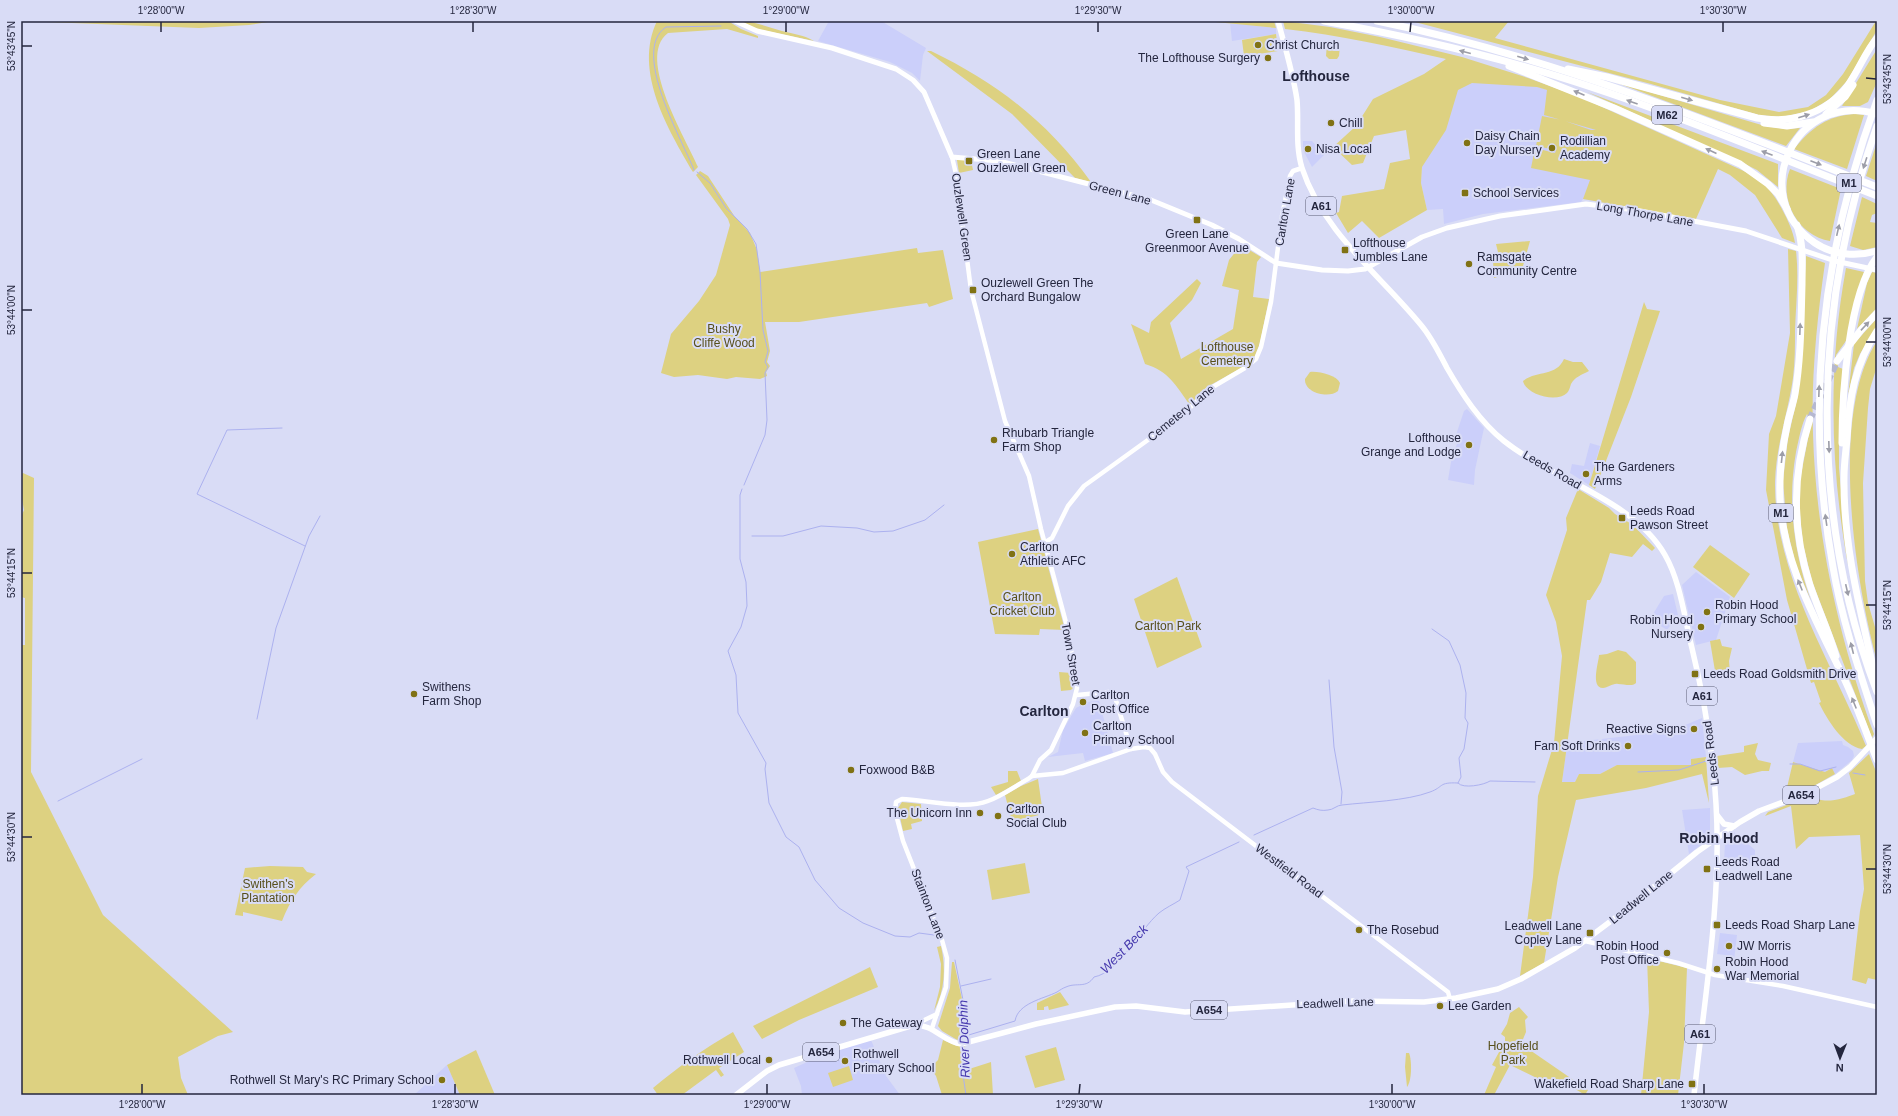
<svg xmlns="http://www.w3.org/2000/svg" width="1898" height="1116" font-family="Arial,sans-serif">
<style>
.built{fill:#cbcffa}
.green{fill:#ddd181}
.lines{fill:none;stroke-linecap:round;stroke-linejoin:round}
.stream{stroke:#acb1ef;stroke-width:1}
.motorway-tunnel{stroke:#b5b8d1;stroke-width:7;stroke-dasharray:7 3.5;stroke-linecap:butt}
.tertiary{stroke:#fff;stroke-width:4.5}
.secondary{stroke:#fff;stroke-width:5}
.primary{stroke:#fff;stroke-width:5.5}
.motorway{stroke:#fff;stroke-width:7}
.oneway{fill:#9c9da8}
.ticks{fill:none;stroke:#24263e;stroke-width:1.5}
.poi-dot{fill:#807214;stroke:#d9dcf6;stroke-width:1.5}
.labels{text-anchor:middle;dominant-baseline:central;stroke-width:4;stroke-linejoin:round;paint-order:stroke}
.shield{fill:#d9dcf6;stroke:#5a5d75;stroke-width:1}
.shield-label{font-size:11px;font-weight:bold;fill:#24263e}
.poi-label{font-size:12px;fill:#24263e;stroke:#d9dcf6;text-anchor:start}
.street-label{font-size:12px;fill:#24263e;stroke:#d9dcf6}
.park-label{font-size:12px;fill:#574f1b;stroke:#d9dcf6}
.water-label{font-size:13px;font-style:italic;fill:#4538ad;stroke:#d9dcf6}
.quarter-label{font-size:14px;font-weight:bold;fill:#24263e;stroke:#d9dcf6}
.neatline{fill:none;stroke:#24263e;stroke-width:1.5}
.ticks-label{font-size:10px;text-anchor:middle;fill:#24263e}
</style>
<rect width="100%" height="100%" fill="#d9dcf6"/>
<!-- built -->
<g class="built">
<path d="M829 21H881L926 48 923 55 920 81 912 73 890 62 818 41Z"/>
<path d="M1230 23 1276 28V34L1232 41Z"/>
<path d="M1446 59 1491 71 1565 96 1613 116 1651 210 1583 199 1581 202 1483 214 1444 224 1443 209 1427 210 1421 183 1422 167Z"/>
<path d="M1303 141H1312L1324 155 1312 167 1303 150Z"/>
<path d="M1467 409 1484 428 1475 470 1474 485 1448 480 1452 456 1457 444 1456 435 1464 411Z"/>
<path d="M1590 443 1600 446 1589 485 1570 473 1572 464 1584 466Z"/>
<path d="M1696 572 1730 597 1716 640 1696 645 1682 585Z"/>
<path d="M1673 594 1678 615 1667 630 1650 619 1664 596Z"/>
<path d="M1099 701 1113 753 1085 761 1083 753 1048 757 1058 752 1063 730 1076 708 1087 702Z"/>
<path d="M1702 718 1706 757 1691 759V765H1617L1600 774H1579L1575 782 1562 783 1567 743 1671 731Z"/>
<path d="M1842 741 1843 745 1848 747 1853 751 1854 756 1852 760 1835 774 1832 768 1825 772 1793 762 1798 743Z"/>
<path d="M1710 808V838L1689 854 1682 810Z"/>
<path d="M1734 832 1755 850V863H1724L1725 842 1727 838Z"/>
<path d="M1720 933 1737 935 1734 961 1725 960V955L1717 954Z"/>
<path d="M871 1040 886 1076 900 1095H802L801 1086 794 1068 827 1053Z"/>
<path d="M447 1065 460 1095H414Z"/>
</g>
<!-- green -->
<g class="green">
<path d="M21 21H274L249 25 199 28Z"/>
<path d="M657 21H728L741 29 758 36V38L727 29 668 33C635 57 687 140 698 167L693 172C668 129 633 71 657 21Z"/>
<path d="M738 21C754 21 767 27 782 31 794 34 804 35 814 41L757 29Z"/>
<path d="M1205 21H1274L1276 28Z"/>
<path d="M1283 21 1330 27 1380 37 1462 57 1528 78 1580 97 1746 172C1753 177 1761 181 1767 187 1778 199 1793 227 1795 243L1782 238 1755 195 1730 175 1718 169 1696 219 1583 199 1590 180 1531 168 1535 148 1555 153 1556 150 1536 146 1542 116 1562 120 1591 130H1596L1544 115 1547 90 1537 87 1472 83 1458 90 1446 130 1422 167 1421 183 1427 210 1379 238 1362 221 1348 233 1336 213 1339 212 1342 196 1384 189 1390 163 1410 159 1406 130 1374 136 1363 163 1352 165 1333 147 1356 126 1373 99 1424 74 1446 59C1392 47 1339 35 1285 29Z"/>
<path d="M1411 21H1509L1495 38 1720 100 1779 112 1808 107 1826 95 1843 74 1876 21 1877 30 1847 81 1830 99 1810 111 1782 117 1759 115 1651 84Z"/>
<path d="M1276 34 1278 51 1244 56 1242 40Z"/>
<path d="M1331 41 1340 46 1339 56 1337 59H1329L1326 56 1327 43Z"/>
<path d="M1877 49V82L1868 102 1860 106H1842Z"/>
<path d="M927 51H931C997 83 1048 122 1091 182L1075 178 1012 114Z"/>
<path d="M1612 81 1765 126 1786 129 1800 128 1786 146Z"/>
<path d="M1587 92 1778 164V187L1757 170 1739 161Z"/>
<path d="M1856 114 1864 115 1847 169 1794 149C1811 128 1828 115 1856 114Z"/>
<path d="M1877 142V181L1866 176Z"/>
<path d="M957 160H971L973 170 959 173Z"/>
<path d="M1790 169 1841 189 1830 241C1798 236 1778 199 1790 169Z"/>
<path d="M700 171 708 176 735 217 750 233 757 250 760 272 917 248 918 253 943 250 953 299 929 307 927 303 799 322H765L770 351 767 362 770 366 766 372 767 376 760 379 736 377 727 379 698 375 674 377 661 373 671 334 699 301 716 275 730 225 728 219 696 175Z"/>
<path d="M1862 197 1877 204V213L1872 215 1870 222 1877 223V247L1863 250 1850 246Z"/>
<path d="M1530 241 1523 266 1514 272 1494 278 1493 261 1500 260 1496 244Z"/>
<path d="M1241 245 1261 257 1257 262 1253 297 1269 299 1260 343 1254 358 1243 367 1207 387 1190 405C1176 386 1169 371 1145 364L1131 324 1149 333 1151 322 1197 279 1201 283 1192 300 1170 323 1181 359 1233 329 1239 290 1222 286 1229 260Z"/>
<path d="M1788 249 1796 251C1799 277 1796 303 1795 330 1795 346 1795 362 1793 378 1788 413 1776 446 1775 482 1774 575 1832 662 1866 746L1862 749C1843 746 1827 719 1819 703L1821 702 1814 682 1811 683 1787 600 1766 490 1769 434 1776 416 1790 333Z"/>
<path d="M1806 256 1825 263C1817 319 1811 377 1813 434 1816 537 1839 639 1874 734L1872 738 1812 581 1803 544 1800 515V480L1811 423 1807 414C1801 425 1799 439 1796 452 1787 503 1794 553 1811 601L1796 565 1787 529 1783 481 1788 438 1798 395Z"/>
<path d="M1846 268 1864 272 1848 338 1836 355 1838 367 1843 369 1839 427V468L1848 565C1830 467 1828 366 1846 268Z"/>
<path d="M1872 272 1877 273V308L1857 329 1867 283Z"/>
<path d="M1644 302 1647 309 1660 311 1631 397 1595 489 1589 485Z"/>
<path d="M1877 318V326L1860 354 1854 368 1848 396 1854 344Z"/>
<path d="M1877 341V366L1870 389 1868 408 1863 483 1865 581 1868 603 1877 634V661C1855 581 1829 414 1877 341Z"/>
<path d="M1564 359 1573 362H1582L1589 371C1581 375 1575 377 1571 384 1570 387 1569 391 1567 393 1557 403 1526 395 1523 381 1537 370 1556 377 1564 359Z"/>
<path d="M1310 372C1319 371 1336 375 1340 383L1338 391C1329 399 1304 393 1305 379Z"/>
<path d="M23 473 34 478 31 772 103 915 233 1032 218 1036 178 1057 181 1078 188 1095H21V645H25V598L21 597V517L24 510 21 494V475Z"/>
<path d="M1578 489 1609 508 1615 514 1633 525 1655 548 1652 551 1643 544 1632 557 1610 553 1601 582 1590 600H1587L1562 782H1575L1579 774H1600L1617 765H1691V759L1706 757 1709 803 1702 774 1646 788 1576 800 1558 877 1544 963 1520 976 1533 877 1538 796 1554 743 1562 656 1556 622 1546 595 1567 530 1566 518Z"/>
<path d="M1038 529 1065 630 1040 629 1039 635 995 634 978 542Z"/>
<path d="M1710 545 1750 574 1734 598 1693 567Z"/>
<path d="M1177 577 1202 647 1157 668 1134 599Z"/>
<path d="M1720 639 1722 646 1732 648 1729 661 1730 673 1716 677 1710 641Z"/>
<path d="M1618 650 1626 652 1636 662V683C1632 687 1624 684 1618 684 1613 683 1608 688 1603 688 1590 688 1599 661 1599 655L1607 654Z"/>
<path d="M1059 672 1071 673 1073 688 1071 690 1061 691Z"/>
<path d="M1758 743 1755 754 1758 760 1771 763 1769 771H1762L1745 775 1732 767 1718 768 1717 756 1744 752V746Z"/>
<path d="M1869 754 1877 774V980L1868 978 1866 984 1852 980 1860 911 1864 889 1860 835 1809 837 1796 849 1791 806 1765 816 1768 812 1813 795C1821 806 1845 798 1855 794L1849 773Z"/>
<path d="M1793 762 1825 772 1832 768 1835 774 1812 787 1785 796Z"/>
<path d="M1008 771H1017L1021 781 996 795 991 787 1008 782Z"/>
<path d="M1038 779 1043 814 1023 819 1013 825 1005 795 1021 786Z"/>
<path d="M902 802 921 804 922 821 911 824 912 829 903 831 898 808Z"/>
<path d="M1025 863 1030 893 992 900 987 870Z"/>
<path d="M270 866 303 867 307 872 316 874C299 887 290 901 282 921L243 912V916L235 915 245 868Z"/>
<path d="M941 946C946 968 945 991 934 1011L940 987 941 964 937 947Z"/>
<path d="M1647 958 1687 968 1684 1043 1678 1095H1641L1649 1012Z"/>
<path d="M952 962H954L962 999 961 1039 959 1041 942 1031 938 1026 950 988Z"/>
<path d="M870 967 878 987 799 1020 762 1039 753 1026Z"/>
<path d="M1060 992 1069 1005 1049 1010 1048 1006 1044 1007V1010H1037V1003Z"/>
<path d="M1519 1007 1528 1017 1525 1020 1526 1032 1521 1044 1588 1090 1585 1095 1572 1087 1557 1088 1510 1065 1494 1095H1484L1496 1067 1492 1065 1505 1041V1037L1501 1034 1507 1024 1510 1013Z"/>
<path d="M733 1032 744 1052 719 1068 724 1075 721 1077 716 1070 682 1095H658L653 1088C678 1067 705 1048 733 1032Z"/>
<path d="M943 1040 957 1046H965L966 1070 991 1062 993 1095H942L936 1076 930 1068 938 1060Z"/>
<path d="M1056 1047 1065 1080 1035 1088 1025 1056Z"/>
<path d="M476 1050 495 1095H460L447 1065Z"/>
<path d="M1406 1053H1409C1412 1060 1412 1081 1407 1087L1405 1067Z"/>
<path d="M849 1066 853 1080 833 1087 828 1073Z"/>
</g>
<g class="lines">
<!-- stream -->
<g class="stream">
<path d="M694 170C683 141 630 51 666 27L721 26"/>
<path d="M697 172 710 183 726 208 747 229 756 244 760 272 763 330 768 351 765 362 768 367 765 373 767 420 765 435 744 485"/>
<path d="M282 428 227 430 197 494 305 546"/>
<path d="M742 489 740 495V559L746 582 747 606 741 627 728 651 736 675 738 713 766 763 765 769 769 803 786 837 799 847 815 880 839 908 863 923 895 936 910 937 919 933 934 935"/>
<path d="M752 536H783L821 526 857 528 874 532 893 531 925 520 944 505"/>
<path d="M1432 629 1449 641 1460 665 1466 693 1465 718 1468 723 1464 749 1459 758 1461 777 1458 783"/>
<path d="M1329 680 1334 747 1342 792 1341 804"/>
<path d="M257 719 276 628 309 536 320 516"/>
<path d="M1790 764H1800L1820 771 1836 767"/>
<path d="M1638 772 1679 770 1706 761"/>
<path d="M1853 773 1865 775"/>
<path d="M58 801 142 759"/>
<path d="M1254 835 1313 808C1318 810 1322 811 1328 810 1333 810 1337 805 1342 805 1368 802 1406 801 1430 792 1444 787 1438 782 1458 783 1463 789 1484 785 1490 781L1535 782"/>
<path d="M955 960 964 1005 962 1021V1041"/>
<path d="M961 986 991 979"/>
<path d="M962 1037 1015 1021C1018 1003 1043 999 1057 992 1060 990 1063 988 1066 987 1077 982 1086 989 1094 977 1120 972 1139 930 1159 913 1165 908 1174 904 1180 900L1189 871 1186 867 1239 842"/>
<path d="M962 1046 963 1075 966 1095"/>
</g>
<!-- motorway-tunnel -->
<path class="motorway-tunnel" d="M1810 419 1837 361"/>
<!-- tertiary -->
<g class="tertiary">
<path d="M1044 543 1052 538 1068 506 1084 486 1184 414 1206 391 1245 368 1256 359 1261 347 1271 302 1282 216 1290 176 1293 171 1302 168"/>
<path d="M1077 695 1109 692 1114 694 1131 749"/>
<path d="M1032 776 1063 773 1131 749 1144 747 1150 748 1155 754 1163 772 1172 782 1448 992 1450 999"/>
<path d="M1585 941 1678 963 1715 975 1783 986 1877 1007"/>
<path d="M914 1025 937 1014"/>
<path d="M932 1028 946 987 947 958 942 940 903 841 895 811 896 802 902 799C926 800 965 810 988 801 1002 796 1015 786 1028 779L1032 776 1040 760 1051 750 1073 704 1077 688 1068 630 1041 529 1029 476 1005 421 971 290 956 174 952 157"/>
</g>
<!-- secondary -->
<path class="secondary" d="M735 21 757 31 832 48 896 69 913 80 924 92 952 157 999 161 1151 200 1212 225 1239 239 1276 263 1322 270 1348 271 1365 269 1422 237 1447 228 1500 216 1586 204 1635 210 1746 231 1835 261 1877 270"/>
<!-- primary -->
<g class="primary">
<path d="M1278 21C1285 47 1293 73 1297 100 1299 122 1295 146 1302 168 1323 232 1380 275 1421 325 1432 338 1439 353 1447 368 1462 394 1480 422 1504 441 1552 479 1634 500 1665 555 1680 581 1684 615 1691 644 1704 697 1713 750 1716 804 1722 899 1704 1001 1694 1095"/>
<path d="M1717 815 1724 824 1734 826"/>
<path d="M736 1095 767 1071 779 1065 914 1025C933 1024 944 1042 961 1044L1036 1024 1115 1007 1136 1006 1185 1012 1353 1001 1424 1002 1456 998 1498 989 1521 979 1575 948 1619 915 1697 852 1740 822 1759 811 1805 794 1837 777 1850 767 1877 738"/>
</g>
<!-- motorway -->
<g class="motorway">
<path d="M1324 21C1389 33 1455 47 1519 65 1641 99 1759 150 1877 196"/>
<path d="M1377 21C1549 56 1714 123 1877 187"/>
<path d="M1509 66 1614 108 1740 164 1768 184 1778 194 1787 209"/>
<path d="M1568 69 1607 77 1757 118C1791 124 1826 114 1848 85 1859 70 1865 52 1877 38"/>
<path d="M1877 100C1822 251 1804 407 1833 567 1842 621 1860 673 1877 725"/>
<path d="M1826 114 1845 97 1853 85"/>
<path d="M1877 114C1796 90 1745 195 1815 243 1833 255 1856 257 1877 251"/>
<path d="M1764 123 1787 126 1813 122"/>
<path d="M1877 126C1813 306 1808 512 1877 692"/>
<path d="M1797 225C1804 246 1802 264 1802 285 1801 321 1801 358 1795 394 1793 405 1789 415 1787 426 1782 449 1779 474 1780 498 1783 560 1812 613 1839 668 1854 697 1865 730 1877 760"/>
<path d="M1837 361 1861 330 1877 313"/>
<path d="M1810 419C1792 474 1792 530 1810 585 1818 609 1829 632 1836 656"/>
<path d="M1842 443C1842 395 1848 294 1877 257"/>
<path d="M1876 680C1861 613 1843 546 1844 477 1844 464 1846 451 1847 438 1849 399 1855 364 1877 331"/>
</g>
</g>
<!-- one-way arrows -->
<defs><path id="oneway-solid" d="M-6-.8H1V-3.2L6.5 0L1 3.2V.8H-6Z"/></defs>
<g class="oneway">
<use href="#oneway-solid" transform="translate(1465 52) rotate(-165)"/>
<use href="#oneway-solid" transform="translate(1523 58) rotate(16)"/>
<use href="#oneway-solid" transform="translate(1579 93) rotate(-157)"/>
<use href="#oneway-solid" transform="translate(1687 99) rotate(16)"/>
<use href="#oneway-solid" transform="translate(1632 102) rotate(-160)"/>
<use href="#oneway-solid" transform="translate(1804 116) rotate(-18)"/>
<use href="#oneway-solid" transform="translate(1711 151) rotate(-156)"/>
<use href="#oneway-solid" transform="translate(1767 153) rotate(-159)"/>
<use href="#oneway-solid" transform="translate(1816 163) rotate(21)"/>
<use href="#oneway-solid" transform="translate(1865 163) rotate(108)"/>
<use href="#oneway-solid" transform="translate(1838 230) rotate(-77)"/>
<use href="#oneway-solid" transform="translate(1865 326) rotate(-47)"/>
<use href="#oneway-solid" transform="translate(1800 329) rotate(-88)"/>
<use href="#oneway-solid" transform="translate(1819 391) rotate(-88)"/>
<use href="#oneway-solid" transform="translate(1829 447) rotate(88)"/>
<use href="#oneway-solid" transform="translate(1782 457) rotate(-84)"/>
<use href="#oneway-solid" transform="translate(1826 520) rotate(-98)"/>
<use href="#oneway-solid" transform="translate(1800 585) rotate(-112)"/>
<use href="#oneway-solid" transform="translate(1847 590) rotate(77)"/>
<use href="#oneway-solid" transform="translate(1852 648) rotate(-104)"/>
<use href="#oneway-solid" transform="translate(1854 703) rotate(-112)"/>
</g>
<!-- ticks -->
<path class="ticks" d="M161 32V22M473 32V22M786 32V22M1098 32V22M1410 32 1411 22M1723 32V22M22 46H32M1866 78 1876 79M22 310H32M1866 342H1876M22 573H32M1866 605H1876M22 837H32M1866 869H1876M142 1094V1084M455 1094V1084M767 1094V1084M1079 1094 1080 1084M1392 1094V1084M1704 1094V1084"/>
<!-- markers -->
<g class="poi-dot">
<circle cx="1258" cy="45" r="4"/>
<circle cx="1268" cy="58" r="4"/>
<circle cx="1331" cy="123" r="4"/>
<circle cx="1467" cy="143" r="4"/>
<circle cx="1552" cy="148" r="4"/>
<circle cx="1308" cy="149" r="4"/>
<rect x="965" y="157" width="8" height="8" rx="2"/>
<rect x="1461" y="189" width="8" height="8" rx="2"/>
<rect x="1193" y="216" width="8" height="8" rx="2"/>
<rect x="1341" y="246" width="8" height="8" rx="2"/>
<circle cx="1469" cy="264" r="4"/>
<rect x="969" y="286" width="8" height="8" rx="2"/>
<circle cx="994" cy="440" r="4"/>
<circle cx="1469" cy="445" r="4"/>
<circle cx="1586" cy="474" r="4"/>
<rect x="1618" y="514" width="8" height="8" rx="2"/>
<circle cx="1012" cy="554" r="4"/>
<circle cx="1707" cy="612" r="4"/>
<circle cx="1701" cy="627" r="4"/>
<rect x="1691" y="670" width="8" height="8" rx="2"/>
<circle cx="414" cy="694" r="4"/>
<circle cx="1083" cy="702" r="4"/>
<circle cx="1694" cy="729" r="4"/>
<circle cx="1085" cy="733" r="4"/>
<circle cx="1628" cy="746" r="4"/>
<circle cx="851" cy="770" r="4"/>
<circle cx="980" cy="813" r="4"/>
<circle cx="998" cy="816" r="4"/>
<rect x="1703" y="865" width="8" height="8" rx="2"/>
<rect x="1713" y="921" width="8" height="8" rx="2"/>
<circle cx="1359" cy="930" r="4"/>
<rect x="1586" y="929" width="8" height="8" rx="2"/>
<circle cx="1729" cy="946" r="4"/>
<circle cx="1667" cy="953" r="4"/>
<circle cx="1717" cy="969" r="4"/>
<circle cx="1440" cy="1006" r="4"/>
<circle cx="843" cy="1023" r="4"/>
<circle cx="769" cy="1060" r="4"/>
<circle cx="845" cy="1061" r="4"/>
<circle cx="442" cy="1080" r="4"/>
<rect x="1688" y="1080" width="8" height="8" rx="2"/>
</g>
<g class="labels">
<!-- shield labels -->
<g class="shield">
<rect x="1652" y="106" width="30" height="18" rx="3"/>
<rect x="1837" y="174" width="24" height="18" rx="3"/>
<rect x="1306" y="197" width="30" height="18" rx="3"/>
<rect x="1769" y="504" width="24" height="18" rx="3"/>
<rect x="1687" y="687" width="30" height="18" rx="3"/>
<rect x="1783" y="786" width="36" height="18" rx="3"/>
<rect x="1191" y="1001" width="36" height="18" rx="3"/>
<rect x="1685" y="1025" width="30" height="18" rx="3"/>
<rect x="803" y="1043" width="36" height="18" rx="3"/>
</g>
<g class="shield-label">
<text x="1667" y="115">M62</text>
<text x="1849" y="183">M1</text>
<text x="1321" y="206">A61</text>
<text x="1781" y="513">M1</text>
<text x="1702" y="696">A61</text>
<text x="1801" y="795">A654</text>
<text x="1209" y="1010">A654</text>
<text x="1700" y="1034">A61</text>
<text x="821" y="1052">A654</text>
</g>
<!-- poi labels -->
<g class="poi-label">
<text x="1266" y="45">Christ Church</text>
<text x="1260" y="58" text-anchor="end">The Lofthouse Surgery</text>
<text x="1339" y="123">Chill</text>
<text x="1475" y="136">Daisy Chain<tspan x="1475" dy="14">Day Nursery</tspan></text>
<text x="1560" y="141">Rodillian<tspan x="1560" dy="14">Academy</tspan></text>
<text x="1316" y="149">Nisa Local</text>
<text x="977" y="154">Green Lane<tspan x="977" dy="14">Ouzlewell Green</tspan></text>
<text x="1473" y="193">School Services</text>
<text x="1197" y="234" text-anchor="middle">Green Lane<tspan x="1197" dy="14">Greenmoor Avenue</tspan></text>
<text x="1353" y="243">Lofthouse<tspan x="1353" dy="14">Jumbles Lane</tspan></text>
<text x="1477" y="257">Ramsgate<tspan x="1477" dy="14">Community Centre</tspan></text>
<text x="981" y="283">Ouzlewell Green The<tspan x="981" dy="14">Orchard Bungalow</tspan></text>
<text x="1002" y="433">Rhubarb Triangle<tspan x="1002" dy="14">Farm Shop</tspan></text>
<text x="1461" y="438" text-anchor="end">Lofthouse<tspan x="1461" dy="14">Grange and Lodge</tspan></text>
<text x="1594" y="467">The Gardeners<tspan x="1594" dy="14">Arms</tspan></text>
<text x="1630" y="511">Leeds Road<tspan x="1630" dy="14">Pawson Street</tspan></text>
<text x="1020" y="547">Carlton<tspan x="1020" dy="14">Athletic AFC</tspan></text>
<text x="1715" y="605">Robin Hood<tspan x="1715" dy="14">Primary School</tspan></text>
<text x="1693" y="620" text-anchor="end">Robin Hood<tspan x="1693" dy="14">Nursery</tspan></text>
<text x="1703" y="674">Leeds Road Goldsmith Drive</text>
<text x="422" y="687">Swithens<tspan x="422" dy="14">Farm Shop</tspan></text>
<text x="1091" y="695">Carlton<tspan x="1091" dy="14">Post Office</tspan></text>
<text x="1093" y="726">Carlton<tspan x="1093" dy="14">Primary School</tspan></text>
<text x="1686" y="729" text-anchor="end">Reactive Signs</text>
<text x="1620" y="746" text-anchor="end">Fam Soft Drinks</text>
<text x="859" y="770">Foxwood B&amp;B</text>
<text x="1006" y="809">Carlton<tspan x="1006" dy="14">Social Club</tspan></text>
<text x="972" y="813" text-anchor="end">The Unicorn Inn</text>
<text x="1715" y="862">Leeds Road<tspan x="1715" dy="14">Leadwell Lane</tspan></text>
<text x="1725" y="925">Leeds Road Sharp Lane</text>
<text x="1582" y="926" text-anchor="end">Leadwell Lane<tspan x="1582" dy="14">Copley Lane</tspan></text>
<text x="1367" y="930">The Rosebud</text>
<text x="1659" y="946" text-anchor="end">Robin Hood<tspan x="1659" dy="14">Post Office</tspan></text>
<text x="1737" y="946">JW Morris</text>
<text x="1725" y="962">Robin Hood<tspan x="1725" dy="14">War Memorial</tspan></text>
<text x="1448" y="1006">Lee Garden</text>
<text x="851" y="1023">The Gateway</text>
<text x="853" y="1054">Rothwell<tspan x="853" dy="14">Primary School</tspan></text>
<text x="761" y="1060" text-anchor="end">Rothwell Local</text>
<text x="434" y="1080" text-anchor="end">Rothwell St Mary's RC Primary School</text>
<text x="1684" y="1084" text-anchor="end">Wakefield Road Sharp Lane</text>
</g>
<!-- street labels -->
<g class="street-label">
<text transform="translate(1120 193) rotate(15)">Green Lane</text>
<text transform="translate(1285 212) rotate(-80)">Carlton Lane</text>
<text transform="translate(1645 214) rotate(10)">Long Thorpe Lane</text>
<text transform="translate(962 217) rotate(82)">Ouzlewell Green</text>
<text transform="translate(1181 413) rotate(-39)">Cemetery Lane</text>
<text transform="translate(1552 470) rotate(30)">Leeds Road</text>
<text transform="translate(1071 654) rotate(80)">Town Street</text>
<text transform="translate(1711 753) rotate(-97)">Leeds Road</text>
<text transform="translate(1289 871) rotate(37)">Westfield Road</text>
<text transform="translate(1641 897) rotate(-39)">Leadwell Lane</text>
<text transform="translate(928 904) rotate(69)">Stainton Lane</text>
<text transform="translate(1335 1003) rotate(-2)">Leadwell Lane</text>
</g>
<!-- park labels -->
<g class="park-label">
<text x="724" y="329">Bushy<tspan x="724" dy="14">Cliffe Wood</tspan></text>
<text x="1227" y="347">Lofthouse<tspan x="1227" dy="14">Cemetery</tspan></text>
<text x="1022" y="597">Carlton<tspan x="1022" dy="14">Cricket Club</tspan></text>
<text x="1168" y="626">Carlton Park</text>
<text x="268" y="884">Swithen's<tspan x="268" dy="14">Plantation</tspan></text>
<text x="1513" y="1046">Hopefield<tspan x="1513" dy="14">Park</tspan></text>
</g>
<!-- water labels -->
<g class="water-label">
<text transform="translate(1124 949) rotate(-46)">West Beck</text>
<text transform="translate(964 1039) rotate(-92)">River Dolphin</text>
</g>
<!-- quarter labels -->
<g class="quarter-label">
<text x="1316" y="76">Lofthouse</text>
<text x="1044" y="711">Carlton</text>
<text x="1719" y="838">Robin Hood</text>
</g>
</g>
<!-- border -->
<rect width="1898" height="1116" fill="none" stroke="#d9dcf6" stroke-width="44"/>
<!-- north arrow -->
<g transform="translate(1840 1058) rotate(181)" stroke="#d9dcf6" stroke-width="3" paint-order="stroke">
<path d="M0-3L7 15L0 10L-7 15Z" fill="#24263e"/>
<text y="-6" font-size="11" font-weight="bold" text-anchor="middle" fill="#24263e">N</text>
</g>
<rect x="22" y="22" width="1854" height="1072" class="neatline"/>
<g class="ticks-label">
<text x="161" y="14">1°28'00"W</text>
<text x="473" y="14">1°28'30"W</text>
<text x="786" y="14">1°29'00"W</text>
<text x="1098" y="14">1°29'30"W</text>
<text x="1411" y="14">1°30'00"W</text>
<text x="1723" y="14">1°30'30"W</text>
<text transform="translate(11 46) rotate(-90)" y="4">53°43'45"N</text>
<text transform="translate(1887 79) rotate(-90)" y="4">53°43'45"N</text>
<text transform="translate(11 310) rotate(-90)" y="4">53°44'00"N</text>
<text transform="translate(1887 342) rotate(-90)" y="4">53°44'00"N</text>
<text transform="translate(11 573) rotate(-90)" y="4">53°44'15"N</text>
<text transform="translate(1887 605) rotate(-90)" y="4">53°44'15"N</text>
<text transform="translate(11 837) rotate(-90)" y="4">53°44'30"N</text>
<text transform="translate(1887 869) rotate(-90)" y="4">53°44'30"N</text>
<text x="142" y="1108">1°28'00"W</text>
<text x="455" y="1108">1°28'30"W</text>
<text x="767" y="1108">1°29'00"W</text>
<text x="1079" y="1108">1°29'30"W</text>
<text x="1392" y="1108">1°30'00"W</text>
<text x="1704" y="1108">1°30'30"W</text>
</g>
</svg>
